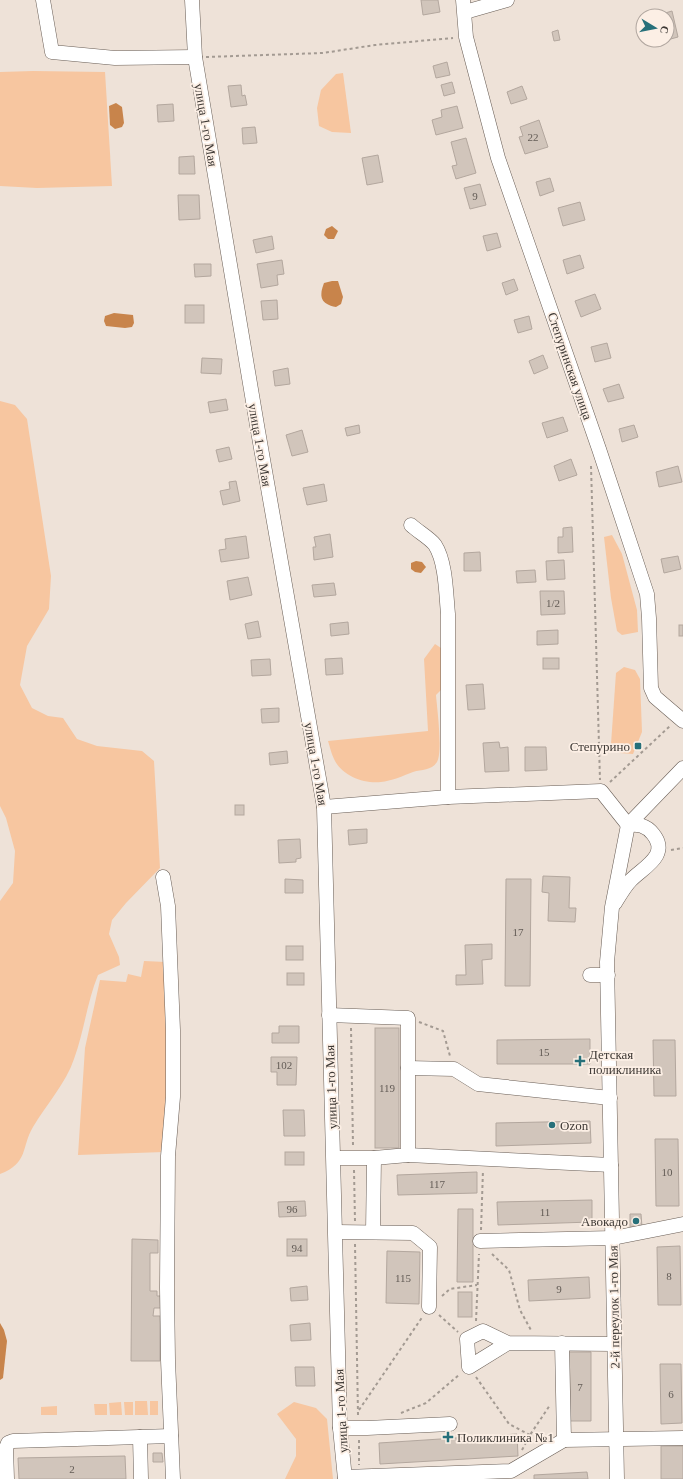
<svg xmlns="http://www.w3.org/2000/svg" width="683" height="1479" font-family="Georgia,serif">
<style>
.green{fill:#f7c6a0}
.water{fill:#c8844b}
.building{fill:#d1c5bb;stroke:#b3a79e}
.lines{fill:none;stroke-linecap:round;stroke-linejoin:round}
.minor-casing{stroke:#685d55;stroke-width:15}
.path{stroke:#a39a92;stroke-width:2;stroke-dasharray:3 3;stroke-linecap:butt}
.minor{stroke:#fff;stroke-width:14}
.poi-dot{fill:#27707a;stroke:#fcefe5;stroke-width:1.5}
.labels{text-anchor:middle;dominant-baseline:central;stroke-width:3.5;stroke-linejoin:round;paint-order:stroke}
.number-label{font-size:11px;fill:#635c56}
.street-label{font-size:13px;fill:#3e3935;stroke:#fcefe5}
.poi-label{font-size:13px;fill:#3e3935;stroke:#fcefe5;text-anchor:start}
</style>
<rect width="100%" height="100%" fill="#eee2d8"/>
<!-- green -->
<g class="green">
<path d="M33 71 105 72 112 186 37 188 0 186V72Z"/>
<path d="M343 73 351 133 332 132 319 126 317 108 321 90 336 74Z"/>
<path d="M0 401 15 405 27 419 51 576 49 609 27 646 20 685 32 708 48 716 63 718 77 739 97 746 142 751 154 761 160 868 126 903 112 920 109 934 119 957 120 965 98 975C87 1002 84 1032 74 1059 66 1083 46 1105 33 1127 21 1147 29 1163 0 1174V901L13 883 15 851 6 818 0 806Z"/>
<path d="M612 535 622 554 637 610 638 632 622 635 617 631 611 598 604 537Z"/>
<path d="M435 644 441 648 444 687 436 695C437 708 443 751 437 762 431 771 422 769 413 772 403 776 391 781 381 782 363 784 341 775 334 759 331 753 330 747 328 741L428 731 424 659Z"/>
<path d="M624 667 635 670 640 679 642 732 633 754 620 753 611 744 616 673Z"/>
<path d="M144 961 166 962V1098L164 1152 78 1155 85 1048 100 980 126 982 128 974 141 977Z"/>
<path d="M135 1401H147L148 1415H135Z"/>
<rect x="150" y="1401" width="8" height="14"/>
<path d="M121 1402 122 1415H110L109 1403Z"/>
<path d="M124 1402H133V1415H125Z"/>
<path d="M294 1402 316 1408 327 1419 333 1479H285L296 1456V1439L277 1414Z"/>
<path d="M94 1404H107V1415H95Z"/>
<path d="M57 1406V1415H41V1407Z"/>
</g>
<!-- water -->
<g class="water">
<path d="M116 103 122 107 124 123 122 127 115 129 110 125 109 106Z"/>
<path d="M332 226 338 231 334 239H328L324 235 326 229Z"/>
<path d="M332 281H338L343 297 341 304 336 307C320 304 319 296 324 283Z"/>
<path d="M114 313 133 315 134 323 132 327 125 328 106 326 104 321 105 316Z"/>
<path d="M416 561 422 562 426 567 421 573 415 572 411 569V563Z"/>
<path d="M0 1323 4 1330 7 1341 3 1378 0 1380Z"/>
</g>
<!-- building -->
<g class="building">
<path d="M421 0H438L440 12 423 15Z"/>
<path d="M672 11 678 37 667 40V16H655Z"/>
<path d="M558 30 560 40 554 41 552 32Z"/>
<path d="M447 62 450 75 436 78 433 66Z"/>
<path d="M452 82 455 93 444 96 441 85Z"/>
<path d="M241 85 242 96 245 95 247 105 231 107 228 86Z"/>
<path d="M522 86 527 99 511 104 507 92Z"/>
<path d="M173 104 174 121 158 122 157 105Z"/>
<path d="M457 106 463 128 436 135 432 120 442 117 441 110Z"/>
<path d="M539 120 548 147 525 154 519 137 523 136 520 127Z"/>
<path d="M255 127 257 143 243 144 242 128Z"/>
<path d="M466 138 476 173 456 179 452 166 457 165 451 142Z"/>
<path d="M378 155 383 182 367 185 362 158Z"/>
<path d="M194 156 195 174H179V157Z"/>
<path d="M550 178 554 191 540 196 536 182Z"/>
<path d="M480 184 486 205 470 209 464 188Z"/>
<path d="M178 195H199L200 219 179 220Z"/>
<path d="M580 202 585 220 563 226 558 208Z"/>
<path d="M497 233 501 247 487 251 483 236Z"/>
<path d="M272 236 274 249 256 253 253 240Z"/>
<path d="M580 255 584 268 567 274 563 260Z"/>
<path d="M282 260 284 274 277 275 278 285 261 288 257 264Z"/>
<path d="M194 264H211V276L195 277Z"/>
<path d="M514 279 518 290 506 295 502 283Z"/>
<path d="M595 294 601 309 581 317 575 301Z"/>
<path d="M277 300 278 319 263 320 261 301Z"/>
<rect x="185" y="305" width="19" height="18"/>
<path d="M529 316 532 329 518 333 514 320Z"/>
<path d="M607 343 611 358 595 362 591 347Z"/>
<path d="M543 355 548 368 534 374 529 361Z"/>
<path d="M202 358 222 359 221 374 201 373Z"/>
<path d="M288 368 290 384 275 386 273 371Z"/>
<path d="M619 384 624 398 608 402 603 389Z"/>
<path d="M226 399 228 410 210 413 208 402Z"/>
<path d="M563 417 568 431 547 438 542 423Z"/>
<path d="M359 425 360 433 347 436 345 428Z"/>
<path d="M634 425 638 437 622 442 619 429Z"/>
<path d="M302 430 308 452 292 456 286 435Z"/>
<path d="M229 447 232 459 219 462 216 450Z"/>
<path d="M571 459 577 475 559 481 554 466Z"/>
<path d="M678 466 682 482 659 487 656 472Z"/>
<path d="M236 481 240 501 223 505 220 491 230 489 229 482Z"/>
<path d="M324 484 327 501 307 505 303 488Z"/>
<path d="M572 527 573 552 558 553V537H563V528Z"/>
<path d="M330 534 333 557 314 560 313 547H316L314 537Z"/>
<path d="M246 536 249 558 221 562 219 550 226 549 225 539Z"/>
<path d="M480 552 481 571H464V553Z"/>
<path d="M678 556 681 569 664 573 661 559Z"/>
<path d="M564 560 565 579 547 580 546 561Z"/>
<path d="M535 570 536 582 517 583 516 571Z"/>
<path d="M248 577 252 595 230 600 227 581Z"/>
<path d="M334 583 336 595 314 597 312 585Z"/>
<path d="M540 591H564L565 614 541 615Z"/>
<path d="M258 621 261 637 248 639 245 624Z"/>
<path d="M348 622 349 634 331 636 330 624Z"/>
<rect x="679" y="625" width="4" height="11"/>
<path d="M558 630V644L537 645V631Z"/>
<path d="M342 658 343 674 326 675 325 659Z"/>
<rect x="543" y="658" width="16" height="11"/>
<path d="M270 659 271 675 252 676 251 660Z"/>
<path d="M483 684 485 709 468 710 466 685Z"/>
<path d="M279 708V722L262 723 261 709Z"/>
<path d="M499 742 500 748 508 747 509 771 485 772 483 743Z"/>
<path d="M525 747H546L547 770 525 771Z"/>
<path d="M287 751 288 763 270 765 269 753Z"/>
<rect x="235" y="805" width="9" height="10"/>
<path d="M367 829V843L349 845 348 830Z"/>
<path d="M300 839 301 858 296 859V862L279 863 278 840Z"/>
<path d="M543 876 570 877 569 908H576L575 922 548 921 549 893 542 892Z"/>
<path d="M285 879 303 880V893H285Z"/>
<path d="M506 879H531L530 986H505Z"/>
<path d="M492 944V959L482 960 483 984 456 985V975H466L465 945Z"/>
<rect x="286" y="946" width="17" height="14"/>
<rect x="287" y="973" width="17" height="12"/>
<path d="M279 1026H299V1043H272V1033H279Z"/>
<rect x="375" y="1028" width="24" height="120"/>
<path d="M590 1039V1064H497V1040Z"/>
<path d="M653 1040H675L676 1096H654Z"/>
<path d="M271 1057H297L296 1085H277V1072H271Z"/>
<path d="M283 1110H304L305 1136H284Z"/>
<path d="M590 1121 591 1143 496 1146V1123Z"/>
<path d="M655 1139H678L679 1206H656Z"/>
<rect x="285" y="1152" width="19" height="13"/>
<path d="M477 1172V1193L398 1195 397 1175Z"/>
<path d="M592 1200V1222L498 1225 497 1202Z"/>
<path d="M305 1201 306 1216 279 1217 278 1202Z"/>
<path d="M458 1209H473V1282H457Z"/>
<path d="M630 1214H641L642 1227H630Z"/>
<path d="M132 1239 158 1240V1253H150V1291H157V1296H163V1308H154L153 1316H160V1361H131Z"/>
<rect x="287" y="1239" width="20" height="17"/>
<path d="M680 1246 681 1305H658L657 1247Z"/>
<path d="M387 1251 420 1252 419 1304 386 1303Z"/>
<path d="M589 1277 590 1298 529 1301 528 1280Z"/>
<path d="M307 1286 308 1300 291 1301 290 1288Z"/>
<rect x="458" y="1292" width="14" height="25"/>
<path d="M310 1323 311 1340 291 1341 290 1325Z"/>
<path d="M569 1352H591V1421H570Z"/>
<path d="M660 1364H681L682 1423 661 1424Z"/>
<path d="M295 1367H314L315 1386H296Z"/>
<path d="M517 1434 518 1456 380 1464 379 1443Z"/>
<rect x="661" y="1446" width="22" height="33"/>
<path d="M153 1453H162L163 1462H153Z"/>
<path d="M125 1456 126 1479H19L18 1458Z"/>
<path d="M587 1472 588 1479H534V1475Z"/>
</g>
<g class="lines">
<defs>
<g id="minor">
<path d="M43 0 52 52 115 58 195 57"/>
<path d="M192 0 195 57 258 431 324 807 340 1428 345 1479"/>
<path d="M463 0 466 37 498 158 599 449 647 594 649 618 651 688 655 697 683 721"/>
<path d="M465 12 507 0"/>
<path d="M411 525C417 531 430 538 435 545 446 562 446 594 448 614V797"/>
<path d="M324 807 448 797 601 791 628 825"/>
<path d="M628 825 683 768"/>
<path d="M163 877 168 906 173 1030V1097L168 1156 167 1288 168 1360 173 1479"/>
<path d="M615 903C620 895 625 886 631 880 644 867 670 855 653 834 646 825 638 824 628 825"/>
<path d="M590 975H608"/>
<path d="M329 1015 408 1018V1155L374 1158H334"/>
<path d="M408 1068 454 1069 478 1084 610 1098"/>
<path d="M408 1155 611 1165"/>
<path d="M336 1232 413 1233 430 1247 429 1307"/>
<path d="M373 1232 374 1158"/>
<path d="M480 1241 613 1238 683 1224"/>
<path d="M508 1343 469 1367 467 1339 483 1331 508 1343 614 1344"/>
<path d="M562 1343 564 1440 683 1438"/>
<path d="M340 1428H367L450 1424"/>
<path d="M140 1437 141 1479"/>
<path d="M345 1477 511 1471 564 1440"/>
<path d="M7 1479 6 1448 8 1443 13 1441 171 1436"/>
<path d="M617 1479 607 962 612 907 628 825"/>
</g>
</defs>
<!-- minor casing -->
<use href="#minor" class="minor-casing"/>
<!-- path -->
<g class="path">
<path d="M206 57 323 53 375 45 453 38"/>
<path d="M591 466 600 780"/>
<path d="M610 782 670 726"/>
<path d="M671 850 683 848"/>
<path d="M419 1022 443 1031 450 1056"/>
<path d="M351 1028 353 1145"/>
<path d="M354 1170 355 1221"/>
<path d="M481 1230 483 1170"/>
<path d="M355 1244 358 1415"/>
<path d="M492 1254 509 1270 520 1310 532 1332"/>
<path d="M442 1296 450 1289 477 1285"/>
<path d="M439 1315 458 1332"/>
<path d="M476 1321 479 1254"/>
<path d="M476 1377 509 1424 530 1435"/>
<path d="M359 1410 423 1316"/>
<path d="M401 1413 426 1403 460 1374"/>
<path d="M359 1440V1465"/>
<path d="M522 1450 530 1435 550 1405"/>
</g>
<!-- minor -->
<use href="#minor" class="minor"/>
</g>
<!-- markers -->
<g class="poi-dot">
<rect x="634" y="742" width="8" height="8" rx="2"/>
<path d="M578 1055h4v4h4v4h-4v4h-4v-4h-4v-4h4z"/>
<circle cx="552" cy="1125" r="4"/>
<circle cx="636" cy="1221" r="4"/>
<path d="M446 1431h4v4h4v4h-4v4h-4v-4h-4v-4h4z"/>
</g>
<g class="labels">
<!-- number labels -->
<g class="number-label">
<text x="533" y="137">22</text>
<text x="475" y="196">9</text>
<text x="553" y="603">1/2</text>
<text x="518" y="932">17</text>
<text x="544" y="1052">15</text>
<text x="284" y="1065">102</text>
<text x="387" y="1088">119</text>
<text x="667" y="1172">10</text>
<text x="437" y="1184">117</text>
<text x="292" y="1209">96</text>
<text x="545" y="1212">11</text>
<text x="297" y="1248">94</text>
<text x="669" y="1276">8</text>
<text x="403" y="1278">115</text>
<text x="559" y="1289">9</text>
<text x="580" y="1387">7</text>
<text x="671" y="1394">6</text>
<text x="72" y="1469">2</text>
</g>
<!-- street labels -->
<g class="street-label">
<text transform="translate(206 125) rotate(80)">улица 1-го Мая</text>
<text transform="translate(570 366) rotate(71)">Степуринская улица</text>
<text transform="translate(260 445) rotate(80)">улица 1-го Мая</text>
<text transform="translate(316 764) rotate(80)">улица 1-го Мая</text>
<text transform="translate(331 1087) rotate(-92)">улица 1-го Мая</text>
<text transform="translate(614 1307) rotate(-91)">2-й переулок 1-го Мая</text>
<text transform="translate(341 1411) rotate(-93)">улица 1-го Мая</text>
</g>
<!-- poi labels -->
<g class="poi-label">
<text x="630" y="746" text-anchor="end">Степурино</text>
<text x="589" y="1054">Детская<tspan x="589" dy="15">поликлиника</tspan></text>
<text x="560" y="1125">Ozon</text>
<text x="628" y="1221" text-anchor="end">Авокадо</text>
<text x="457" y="1437">Поликлиника №1</text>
</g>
</g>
<!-- north arrow -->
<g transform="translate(655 28) rotate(100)"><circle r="19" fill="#fcefe5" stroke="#b0a69f"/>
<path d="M0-3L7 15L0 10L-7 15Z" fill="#27707a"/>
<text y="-6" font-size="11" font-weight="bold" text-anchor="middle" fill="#3e3935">С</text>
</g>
</svg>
